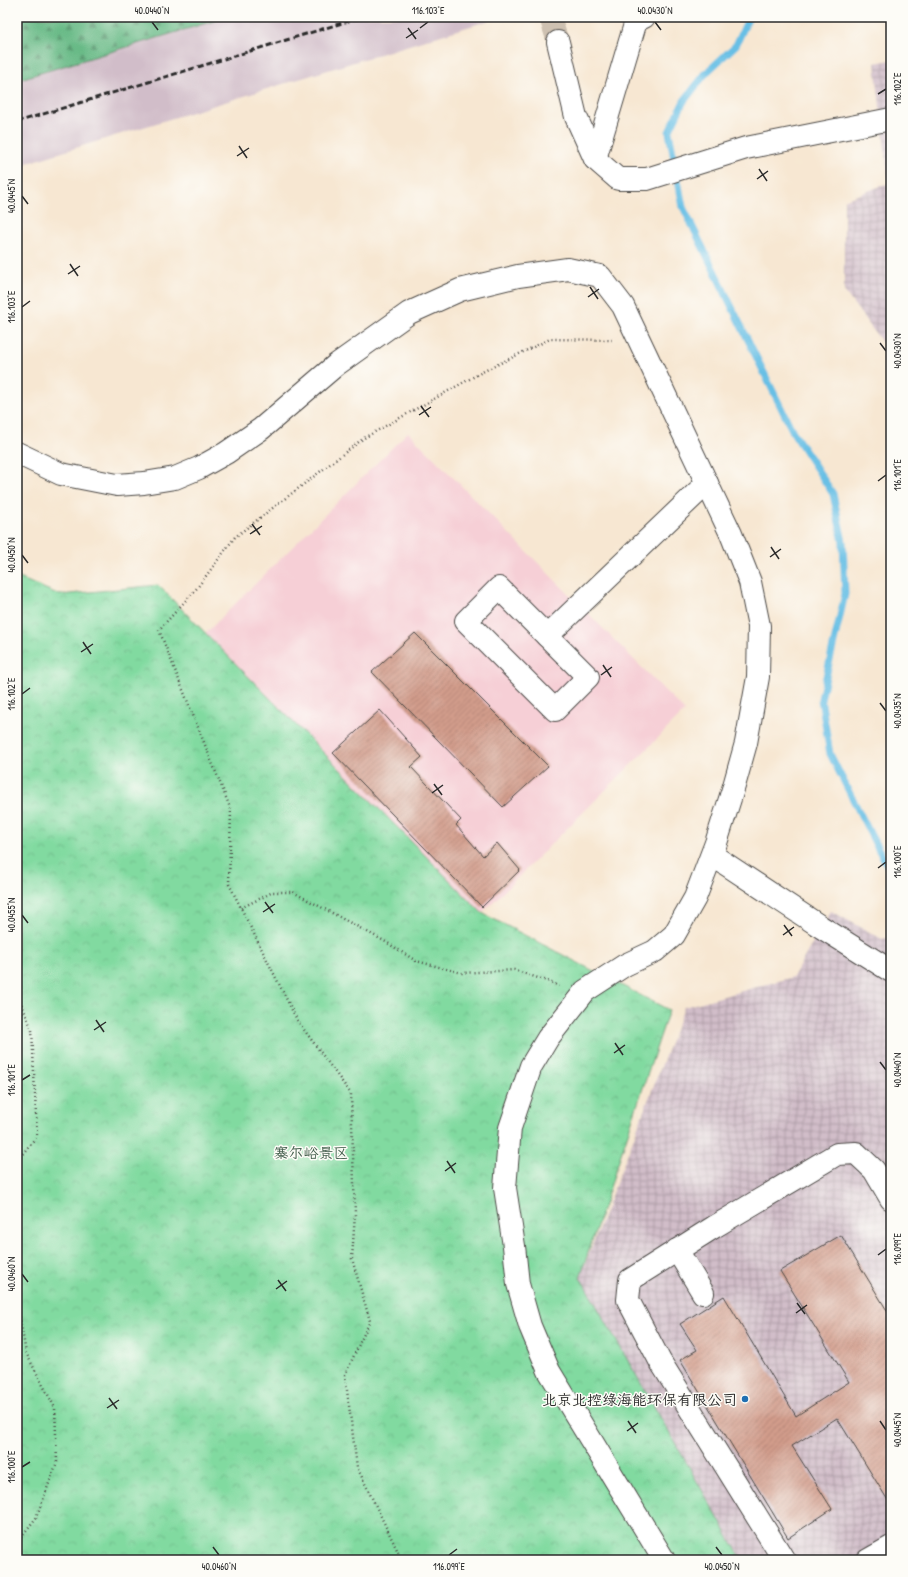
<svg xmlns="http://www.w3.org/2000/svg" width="908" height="1577" font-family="'Patrick Hand','LXGW WenKai TC',sans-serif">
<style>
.built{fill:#f6cfd6}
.industrial{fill:url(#industrial-grid)}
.railway{fill:#d1bdc9}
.forest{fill:url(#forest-firs);stroke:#4a7258}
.park{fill:url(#park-crowns);stroke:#568266}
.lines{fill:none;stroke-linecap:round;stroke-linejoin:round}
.stream{stroke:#68bfe5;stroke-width:7}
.building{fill:url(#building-hatch)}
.minor-tunnel{stroke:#cec1b1;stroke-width:22;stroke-dasharray:22 11;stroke-linecap:butt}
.minor-casing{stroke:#4a4744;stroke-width:24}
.path{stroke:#4a4744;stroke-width:2.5;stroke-dasharray:1 3;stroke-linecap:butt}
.minor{stroke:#fff;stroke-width:22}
.rail{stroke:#2b2b2b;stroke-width:3;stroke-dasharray:6 3;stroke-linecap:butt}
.ticks{fill:none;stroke:#2b2b2b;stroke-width:1.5}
.poi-dot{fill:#1f6fb2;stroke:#fdfcf7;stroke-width:1.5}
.labels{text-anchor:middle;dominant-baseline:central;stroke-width:3;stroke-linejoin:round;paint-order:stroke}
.park-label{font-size:15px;fill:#45604e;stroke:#fdfcf7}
.poi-label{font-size:15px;fill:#2b2b2b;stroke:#fdfcf7;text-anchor:end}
.neatline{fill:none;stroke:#2b2b2b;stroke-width:1.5}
.ticks-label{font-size:10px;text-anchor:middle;fill:#2b2b2b}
</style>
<defs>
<pattern id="industrial-grid" width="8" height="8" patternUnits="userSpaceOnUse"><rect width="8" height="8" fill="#d1bdc9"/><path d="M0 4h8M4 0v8" fill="none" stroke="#aa9aa3"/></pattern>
<pattern id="forest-firs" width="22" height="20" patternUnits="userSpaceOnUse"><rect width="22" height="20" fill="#68ba86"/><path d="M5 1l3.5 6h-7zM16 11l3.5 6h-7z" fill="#56976e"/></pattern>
<pattern id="park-crowns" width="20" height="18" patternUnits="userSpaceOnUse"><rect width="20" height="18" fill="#81daa0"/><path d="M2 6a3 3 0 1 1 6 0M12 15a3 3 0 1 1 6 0" fill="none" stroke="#70bb8a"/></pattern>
<pattern id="building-hatch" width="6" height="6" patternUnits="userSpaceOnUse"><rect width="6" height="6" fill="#d29c8b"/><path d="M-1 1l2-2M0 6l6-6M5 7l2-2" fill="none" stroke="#ab7f72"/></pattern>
</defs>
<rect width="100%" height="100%" fill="#fdfcf7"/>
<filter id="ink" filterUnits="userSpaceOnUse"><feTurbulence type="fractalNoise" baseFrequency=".025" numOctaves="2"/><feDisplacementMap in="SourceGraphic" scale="8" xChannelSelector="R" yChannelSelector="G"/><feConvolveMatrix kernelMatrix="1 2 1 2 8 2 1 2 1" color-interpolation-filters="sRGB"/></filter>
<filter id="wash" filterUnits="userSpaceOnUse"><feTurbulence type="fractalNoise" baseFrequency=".012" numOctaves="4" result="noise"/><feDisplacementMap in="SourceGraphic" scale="16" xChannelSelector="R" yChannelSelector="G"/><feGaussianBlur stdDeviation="0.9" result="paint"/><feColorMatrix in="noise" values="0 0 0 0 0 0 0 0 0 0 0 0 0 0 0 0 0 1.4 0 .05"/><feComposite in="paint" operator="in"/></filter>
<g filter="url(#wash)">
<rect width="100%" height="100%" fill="#f7e7d2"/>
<!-- built -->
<path class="built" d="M408 432 685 711 482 913 205 634Z"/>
<!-- industrial -->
<g class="industrial">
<path d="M891 60V354L844 291V200L889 183 875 63Z"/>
<path d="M831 911 882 939 891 937V1560H742L580 1277 684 1007 793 977Z"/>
</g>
<!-- railway -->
<path class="railway" d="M227 17H500L17 166V80Z"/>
<!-- forest -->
<path class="forest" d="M17 17H227L17 80Z"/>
<!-- park -->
<path class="park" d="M17 577 60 595 158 585 482 913 669 1010 580 1277 742 1560H17Z"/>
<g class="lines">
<!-- stream -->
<path class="stream" d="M749 17 736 45 706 73 684 101 669 132 683 207 793 432 833 494 843 542 845 594 821 699 830 754 876 845 891 872"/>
</g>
<g id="blocks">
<!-- building -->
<g class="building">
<path d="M415 633 548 766 503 807 372 672Z"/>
<path d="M380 710 422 757 411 767 461 820 456 825 483 856 497 843 520 870 482 907 333 753Z"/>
<path d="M841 1235 891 1317V1501L889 1502 837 1418 792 1446 832 1509 788 1538 680 1360 697 1350 680 1324 724 1296 796 1416 849 1382 780 1271Z"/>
</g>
</g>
</g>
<g filter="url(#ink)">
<use href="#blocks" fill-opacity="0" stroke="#4a4744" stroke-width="1"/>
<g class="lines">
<!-- minor-tunnel -->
<path class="minor-tunnel" d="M550 17 558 42"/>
<defs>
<g id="minor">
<path d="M558 42 576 117 595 159 618 179H647L746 148 891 119"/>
<path d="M595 159 636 21 644 17"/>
<path d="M17 453 61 474 117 485 144 483 175 478 199 468 226 453 261 429 336 365 409 313 460 290 518 276 568 269 600 276 623 306 731 534 750 582 759 626 758 677 746 743 734 786 716 843 695 898 674 935 655 951 625 965 585 991 548 1038 531 1066 510 1128 505 1188 514 1246 518 1284 530 1326 549 1371 664 1560"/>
<path d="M499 588 588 677 555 710 466 621Z"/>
<path d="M547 636 707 483"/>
<path d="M712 855 821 927 891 971"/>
<path d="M677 1250 703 1293"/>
<path d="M784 1560 660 1361 628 1300 630 1280 714 1227 837 1154 856 1153 874 1170 891 1199"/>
<path d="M868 1560 891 1547"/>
</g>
</defs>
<!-- minor casing -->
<use href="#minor" class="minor-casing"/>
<!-- path -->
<g class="path">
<path d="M241 908 273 892H293L386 942 416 961 462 973 514 970 553 983 559 986"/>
<path d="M17 993 32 1030 37 1136 17 1161"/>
<path d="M17 1301 26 1353 55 1408 57 1462 36 1518 17 1542"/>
<path d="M402 1560 357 1467 345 1375 370 1321 352 1259 355 1214 351 1094 297 1020 229 884 231 810 159 630 197 588 235 537 364 438 484 371 550 339 612 340"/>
</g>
<!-- minor -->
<use href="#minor" class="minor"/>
<!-- rail -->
<path class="rail" d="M17 122 362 17"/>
</g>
</g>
<!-- ticks -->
<path class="ticks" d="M152 22 158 30M655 22 661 30M408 28 416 39M420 28 428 22M406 38 418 30M878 94 886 89M239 146 247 158M237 156 249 148M759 169 767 181M757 179 768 171M22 196 28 204M70 264 78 276M68 274 80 266M590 287 598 299M588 297 599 289M22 307 30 301M880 343 886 351M421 406 429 417M419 415 431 407M878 481 886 475M252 524 260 535M250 534 262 526M771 547 779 559M22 555 28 563M770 557 781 549M83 642 91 654M81 652 93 644M603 665 611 677M601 675 612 667M22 694 30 688M880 703 886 711M434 784 442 795M432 793 443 785M878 868 886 862M265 902 273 913M263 912 275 904M22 915 28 923M784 925 792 936M783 935 794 927M96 1020 104 1032M94 1030 106 1022M615 1043 623 1055M614 1053 625 1045M880 1062 886 1070M22 1080 30 1075M447 1161 455 1173M445 1171 456 1163M878 1255 886 1249M22 1274 28 1282M278 1280 286 1291M276 1289 287 1281M797 1303 805 1314M796 1313 807 1305M109 1398 117 1409M107 1408 119 1400M628 1421 636 1433M880 1421 886 1430M627 1431 638 1423M22 1467 30 1462M213 1547 219 1555M716 1547 722 1555M449 1555 457 1549"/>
<!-- markers -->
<circle class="poi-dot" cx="745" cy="1399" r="4"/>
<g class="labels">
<!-- park labels -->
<g class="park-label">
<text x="311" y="1152">寨尔峪景区</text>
</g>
<!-- poi labels -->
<g class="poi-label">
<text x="737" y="1399">北京北控绿海能环保有限公司</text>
</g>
</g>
<!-- margin -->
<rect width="908" height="1577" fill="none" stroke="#fdfcf7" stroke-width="44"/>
<rect x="22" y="22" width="864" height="1533" class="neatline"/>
<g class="ticks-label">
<text x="152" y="14">40.0440°N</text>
<text x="428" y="14">116.103°E</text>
<text x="655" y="14">40.0430°N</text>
<text transform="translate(897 89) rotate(-90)" y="4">116.102°E</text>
<text transform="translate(11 196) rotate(-90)" y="4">40.0445°N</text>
<text transform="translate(11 307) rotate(-90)" y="4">116.103°E</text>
<text transform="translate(897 351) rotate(-90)" y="4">40.0430°N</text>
<text transform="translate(897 475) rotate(-90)" y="4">116.101°E</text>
<text transform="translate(11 555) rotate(-90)" y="4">40.0450°N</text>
<text transform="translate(11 694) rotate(-90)" y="4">116.102°E</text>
<text transform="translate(897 711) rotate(-90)" y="4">40.0435°N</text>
<text transform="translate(897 862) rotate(-90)" y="4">116.100°E</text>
<text transform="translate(11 915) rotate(-90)" y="4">40.0455°N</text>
<text transform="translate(897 1070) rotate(-90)" y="4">40.0440°N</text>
<text transform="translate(11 1080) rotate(-90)" y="4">116.101°E</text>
<text transform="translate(897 1249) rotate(-90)" y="4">116.099°E</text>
<text transform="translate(11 1274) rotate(-90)" y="4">40.0460°N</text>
<text transform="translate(897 1430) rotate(-90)" y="4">40.0445°N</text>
<text transform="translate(11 1467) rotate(-90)" y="4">116.100°E</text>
<text x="219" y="1570">40.0460°N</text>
<text x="449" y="1570">116.099°E</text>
<text x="722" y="1570">40.0450°N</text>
</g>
</svg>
